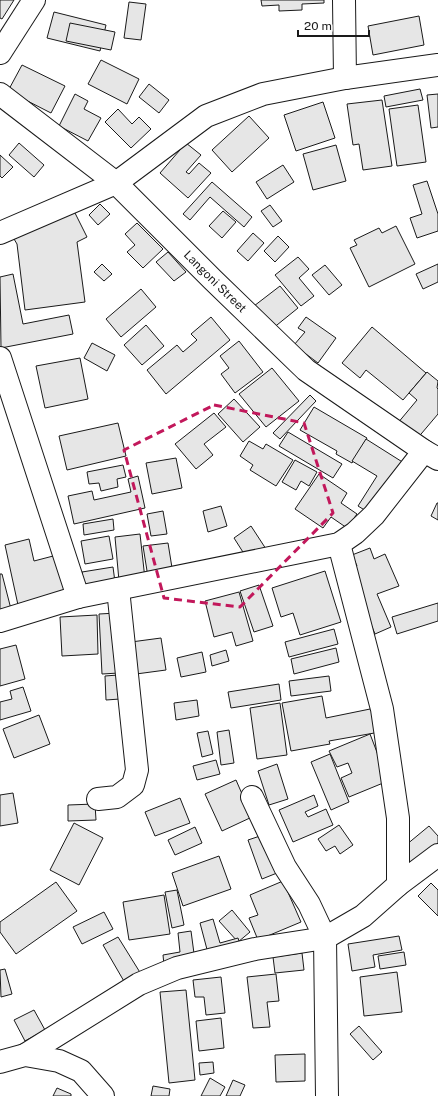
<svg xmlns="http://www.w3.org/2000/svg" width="438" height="1096" font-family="'Public Sans',sans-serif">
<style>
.building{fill:#e6e6e6;stroke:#1a1a1a}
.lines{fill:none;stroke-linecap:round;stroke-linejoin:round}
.minor-casing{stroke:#1a1a1a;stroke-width:24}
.minor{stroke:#fff;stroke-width:22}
.marked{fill:none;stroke:#c2185b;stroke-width:3;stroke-dasharray:8 5;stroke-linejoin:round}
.labels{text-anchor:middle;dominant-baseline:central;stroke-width:3;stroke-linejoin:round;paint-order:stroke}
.street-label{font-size:12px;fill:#1a1a1a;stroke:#fff}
</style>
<rect width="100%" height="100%" fill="#fff"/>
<!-- building -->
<g class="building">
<path d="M0 0H14L2 19 0 18Z"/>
<path d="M261 0H324V3L302 4V10L279 11V5L262 6Z"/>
<path d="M129 2 146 4 141 40 124 38Z"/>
<path d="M54 12 106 25 100 51 47 38Z"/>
<path d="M419 16 424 45 373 55 368 26Z"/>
<path d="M70 23 115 32 111 50 66 41Z"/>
<path d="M101 60 139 79 127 104 88 84Z"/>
<path d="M22 65 65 86 51 113 8 91Z"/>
<path d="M149 84 169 100 159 113 139 97Z"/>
<path d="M420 89 423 100 386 107 384 96Z"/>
<path d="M75 94 88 101 84 109 101 118 88 141 59 126Z"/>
<path d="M438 94V127L431 128 427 95Z"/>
<path d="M382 100 392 166 363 170 359 144 353 145 347 104Z"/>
<path d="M323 102 335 138 296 151 284 115Z"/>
<path d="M418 105 426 162 397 166 389 109Z"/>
<path d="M118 109 132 124 139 117 151 129 131 148 105 122Z"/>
<path d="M249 116 269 138 232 172 212 150Z"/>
<path d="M19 143 44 165 34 177 9 155Z"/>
<path d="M186 143 201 155 186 172 189 174 199 163 211 173 188 198 160 173Z"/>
<path d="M336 145 346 181 313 190 303 154Z"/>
<path d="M0 155 13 167 2 178 0 176Z"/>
<path d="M283 165 294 182 267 199 256 182Z"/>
<path d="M427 181 438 214V231L417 238 410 218 422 214 413 185Z"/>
<path d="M212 182 252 217 244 227 210 197 190 220 183 214Z"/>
<path d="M100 204 110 214 98 225 89 215Z"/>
<path d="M270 205 282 221 273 227 261 211Z"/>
<path d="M74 211 87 237 77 242 85 302 25 310 17 244 14 239Z"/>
<path d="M223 211 236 222 222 238 209 226Z"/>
<path d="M137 223 163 249 143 268 127 252 135 245 125 234Z"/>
<path d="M396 226 415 264 369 287 350 248 357 245 354 240 379 228 382 233Z"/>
<path d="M253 233 264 243 248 261 237 251Z"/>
<path d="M278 236 289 247 275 262 264 251Z"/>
<path d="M168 252 186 272 174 281 156 262Z"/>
<path d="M298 257 309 269 299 278 314 296 301 306 275 275Z"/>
<path d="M102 264 112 274 104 281 94 272Z"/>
<path d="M438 264V282L423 289 416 274Z"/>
<path d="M325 265 342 285 329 295 312 275Z"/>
<path d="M13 274 23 324 69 315 73 334 1 348 0 277Z"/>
<path d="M280 286 298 308 272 329 254 306Z"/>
<path d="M141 289 156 307 121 337 106 319Z"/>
<path d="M211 317 230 340 166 394 147 370 177 345 183 352 197 340 191 334Z"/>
<path d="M306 317 336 338 318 363 294 345 305 332 298 328Z"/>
<path d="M146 325 164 346 142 365 124 345Z"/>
<path d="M372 327 426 373 403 400 366 370 360 378 342 363Z"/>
<path d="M239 341 263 372 235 393 221 374 229 368 220 356Z"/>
<path d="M92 343 115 355 107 371 84 358Z"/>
<path d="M80 358 88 399 45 408 36 366Z"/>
<path d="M272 368 299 401 266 427 239 394Z"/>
<path d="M427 372 438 381 437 388 438 389V414L416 440 397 424 417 400 409 393Z"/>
<path d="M310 395 316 401 280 439 273 433Z"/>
<path d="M234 399 260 427 243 442 218 414Z"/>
<path d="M314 407 367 438 352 463 336 454 337 451 300 430Z"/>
<path d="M214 413 226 427 204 444 213 455 196 469 175 444Z"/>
<path d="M118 423 126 456 67 470 59 436Z"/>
<path d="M288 432 342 464 333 478 279 446Z"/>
<path d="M366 439 404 463 371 514 358 506 377 476 352 461Z"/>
<path d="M249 441 263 449 266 444 293 460 276 486 250 470 253 465 240 456Z"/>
<path d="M176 458 182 488 152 494 146 463Z"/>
<path d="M295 460 317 472 309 486 301 481 296 490 282 482Z"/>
<path d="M123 465 126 477 117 479 118 487 101 491 99 483 89 484 87 472Z"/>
<path d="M319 474 347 493 341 503 357 514 347 528 331 517 323 528 295 509Z"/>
<path d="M138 476 145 508 74 524 68 496 92 491 94 500 131 492 128 479Z"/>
<path d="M437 503H438V520L431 516Z"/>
<path d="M221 506 227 526 208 532 203 511Z"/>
<path d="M163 511 167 534 151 536 147 514Z"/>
<path d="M113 519 114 530 84 535 83 524Z"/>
<path d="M251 526 266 549 248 560 234 538Z"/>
<path d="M140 534 145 579 119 581 115 537Z"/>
<path d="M109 536 113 559 85 564 81 541Z"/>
<path d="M29 539 34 561 57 555 65 595 18 605 5 545Z"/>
<path d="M168 543 173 574 148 577 143 546Z"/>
<path d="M370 548 374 559 385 554 399 586 377 594 391 627 375 634 348 569 357 566 352 555Z"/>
<path d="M113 567 115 582 84 588 82 572Z"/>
<path d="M325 571 341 622 300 635 293 613 281 617 272 588Z"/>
<path d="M0 574H2L12 613 0 616Z"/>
<path d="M259 585 273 626 254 632 240 591Z"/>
<path d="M239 592 253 641 236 646 232 632 214 637 205 601Z"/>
<path d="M438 603V621L397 634 392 617Z"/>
<path d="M117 613 119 673 102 674 99 614Z"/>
<path d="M97 615 98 654 62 656 60 617Z"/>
<path d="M334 629 338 644 289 657 285 642Z"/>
<path d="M161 638 166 670 136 674 131 642Z"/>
<path d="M16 645 25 679 0 686V649Z"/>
<path d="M336 648 339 662 294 674 291 659Z"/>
<path d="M226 650 229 661 212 666 210 655Z"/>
<path d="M202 652 206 672 181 677 177 658Z"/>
<path d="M118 675 120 699 106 700 105 676Z"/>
<path d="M329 676 331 691 291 696 289 681Z"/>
<path d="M279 684 281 700 231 708 228 692Z"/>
<path d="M23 687 31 711 0 720V702L12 699 10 691Z"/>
<path d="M322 696 326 718 375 708 380 732 329 741 330 744 291 751 282 703Z"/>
<path d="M197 700 199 716 176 720 174 703Z"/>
<path d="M280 703 287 755 257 759 250 708Z"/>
<path d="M39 715 50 744 14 758 3 729Z"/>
<path d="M229 730 234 763 221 765 217 732Z"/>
<path d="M208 731 213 754 202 757 197 733Z"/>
<path d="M370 734 388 781 349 797 341 778 352 773 348 763 337 767 329 751Z"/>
<path d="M330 754 349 802 331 810 311 762Z"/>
<path d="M216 760 220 774 197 780 193 766Z"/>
<path d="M277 764 288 799 269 805 258 771Z"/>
<path d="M236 780 252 817 222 831 205 794Z"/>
<path d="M13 793 18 823 0 826V795Z"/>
<path d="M314 795 318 806 305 812 308 817 326 809 333 825 293 842 279 810Z"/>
<path d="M180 798 190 823 155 836 145 812Z"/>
<path d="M95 804 96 820 68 821V805Z"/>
<path d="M74 823 103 838 79 885 50 870Z"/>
<path d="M339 825 353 845 340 854 335 846 326 851 318 839Z"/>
<path d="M429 826 438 836V843L413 865 400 850Z"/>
<path d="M195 827 202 843 175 855 168 840Z"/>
<path d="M263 835 277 873 262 879 248 840Z"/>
<path d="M219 856 231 889 183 906 172 873Z"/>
<path d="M283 881 301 922 258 940 249 918 258 915 250 895Z"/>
<path d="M56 882 77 911 16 954 0 932V922Z"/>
<path d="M431 883 438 890V916L418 896Z"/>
<path d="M177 890 184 925 172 928 165 892Z"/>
<path d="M164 895 170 934 129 940 123 902Z"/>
<path d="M232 910 250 932 238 942 219 921Z"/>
<path d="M104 912 113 929 82 944 73 927Z"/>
<path d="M213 919 220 943 238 938 241 948 209 957 200 923Z"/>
<path d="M191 931 195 961 164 965 163 955 180 952 178 933Z"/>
<path d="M399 936 402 950 373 955 375 967 352 971 348 944Z"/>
<path d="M118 937 141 974 125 983 103 945Z"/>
<path d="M404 952 406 965 380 969 378 956Z"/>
<path d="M302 953 304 970 275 973 273 957Z"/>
<path d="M5 969 12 994 1 997 0 970Z"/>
<path d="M397 972 402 1012 364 1016 360 977Z"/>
<path d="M276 974 279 1001 267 1002 270 1027 253 1028 247 977Z"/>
<path d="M221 977 225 1013 206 1015 204 997H195L193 980Z"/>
<path d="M186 990 195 1080 169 1083 160 992Z"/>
<path d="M34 1010 45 1030 25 1041 14 1020Z"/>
<path d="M221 1018 224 1048 199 1051 196 1021Z"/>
<path d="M359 1026 382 1052 373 1060 350 1034Z"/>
<path d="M305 1054V1081L276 1082 275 1055Z"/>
<path d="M213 1062 214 1073 200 1075 199 1063Z"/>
<path d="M210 1078 225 1087 220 1096H201Z"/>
<path d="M233 1080 245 1085 240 1096H226Z"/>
<path d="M153 1086 170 1089 169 1096H151Z"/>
<path d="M57 1088 71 1094V1096H53Z"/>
</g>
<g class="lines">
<defs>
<g id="minor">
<path d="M344 0 345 78"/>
<path d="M0 53 34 0"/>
<path id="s1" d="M0 94 116 183 213 280 306 370 424 451 438 459"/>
<path d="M0 233 116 183 206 116 263 94 345 78 438 65"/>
<path d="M0 358 78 597"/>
<path d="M339 544 382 709 398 818V885"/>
<path d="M0 621 78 597 339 544 355 533 374 515 424 451"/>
<path d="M252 797 285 867 309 904 325 938 327 1096"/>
<path d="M98 799 117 797 133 785 137 770 118 589"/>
<path d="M25 1055 139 984 177 968 255 949 325 938 363 916 398 885 438 855"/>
<path d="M0 1062 25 1055 59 1061 81 1071 103 1096"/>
</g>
</defs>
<!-- minor casing -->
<use href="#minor" class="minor-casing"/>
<!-- minor -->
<use href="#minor" class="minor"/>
</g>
<!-- marked area -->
<path class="marked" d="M214 405 304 423 333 513 240 607 164 598 124 450Z"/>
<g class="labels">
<!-- street labels -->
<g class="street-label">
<text stroke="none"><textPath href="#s1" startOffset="286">Langoni Street</textPath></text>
</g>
</g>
<!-- scale -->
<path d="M298 30v6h71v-6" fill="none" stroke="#1a1a1a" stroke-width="2"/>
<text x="304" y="30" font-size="12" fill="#1a1a1a" stroke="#ffffff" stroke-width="3" paint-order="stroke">20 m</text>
</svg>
